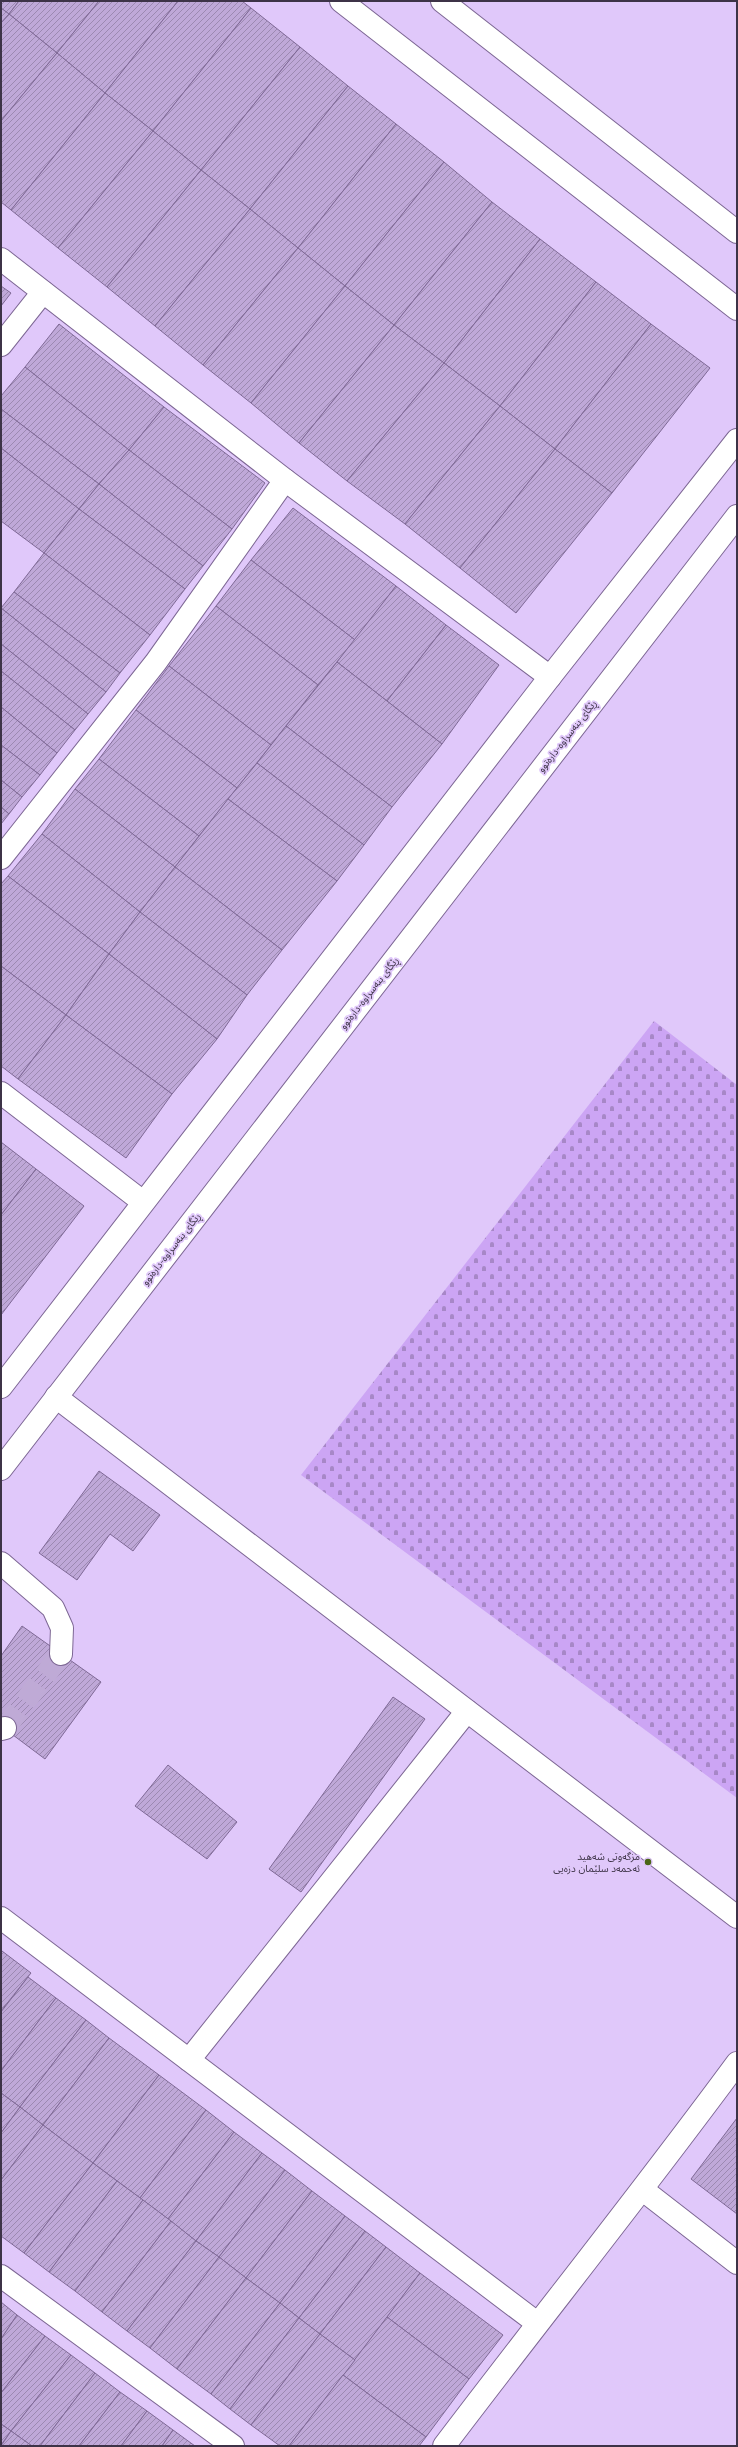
<svg xmlns="http://www.w3.org/2000/svg" width="738" height="2447" font-family="Montserrat,'Noto Sans Arabic',sans-serif">
<style>
.cemetery{fill:url(#cemetery-stones)}
.building{fill:url(#building-hatch);stroke:#7f6996}
.lines{fill:none;stroke-linecap:round;stroke-linejoin:round}
.minor-tunnel{stroke:#bfaad6;stroke-width:22;stroke-dasharray:22 11;stroke-linecap:butt}
.minor-casing{stroke:#7d6794;stroke-width:24}
.minor{stroke:#fff;stroke-width:22}
.poi-dot{fill:#4b6617;stroke:#e0c8fa;stroke-width:1.5}
.labels{text-anchor:middle;dominant-baseline:central;stroke-width:3.5;stroke-linejoin:round;paint-order:stroke}
.street-label{font-size:10px;fill:#3d3347;stroke:#e0c8fa}
.poi-label{font-size:10px;fill:#3d3347;stroke:#e0c8fa;text-anchor:end}
</style>
<defs>
<pattern id="cemetery-stones" width="16" height="16" patternUnits="userSpaceOnUse"><rect width="16" height="16" fill="#cca5f4"/><path d="M2 7V4a2 2 0 0 1 4 0v3zM10 15v-3a2 2 0 0 1 4 0v3z" fill="#a787c7"/></pattern>
<pattern id="building-hatch" width="6" height="6" patternUnits="userSpaceOnUse"><rect width="6" height="6" fill="#bfa8d8"/><path d="M-1 1l2-2M0 6l6-6M5 7l2-2" fill="none" stroke="#9c89b1"/></pattern>
</defs>
<rect width="100%" height="100%" fill="#e0c8fa"/>
<!-- cemetery -->
<path class="cemetery" d="M654 1021 737 1085V1798L301 1475Z"/>
<!-- building -->
<g class="building">
<path d="M1 1H19L9 14 1 8Z"/>
<path d="M19 1H99L57 53 9 14Z"/>
<path d="M99 1H178L105 93 57 53Z"/>
<path d="M178 1H242L251 8 153 131 105 93Z"/>
<path d="M1 8 9 14 1 23Z"/>
<path d="M251 8 300 47 201 170 153 131Z"/>
<path d="M9 14 57 53 1 121V23Z"/>
<path d="M300 47 348 86 250 209 201 170Z"/>
<path d="M57 53 105 93 11 210 1 202V121Z"/>
<path d="M348 86 396 124 298 248 250 209Z"/>
<path d="M105 93 153 131 58 248 11 210Z"/>
<path d="M396 124 444 162 345 286 298 248Z"/>
<path d="M153 131 201 170 107 287 58 248Z"/>
<path d="M444 162 492 202 394 325 345 286Z"/>
<path d="M201 170 250 209 155 326 107 287Z"/>
<path d="M492 202 540 239 444 363 394 325Z"/>
<path d="M250 209 298 248 203 365 155 326Z"/>
<path d="M540 239 596 282 500 406 444 363Z"/>
<path d="M298 248 345 286 251 403 203 365Z"/>
<path d="M596 282 651 324 555 449 500 406Z"/>
<path d="M1 286 11 293 1 306Z"/>
<path d="M345 286 394 325 299 443 251 403Z"/>
<path d="M59 324 164 407 129 450 25 367Z"/>
<path d="M651 324 710 368 612 493 555 449Z"/>
<path d="M394 325 444 363 347 481 299 443Z"/>
<path d="M444 363 500 406 405 524 347 481Z"/>
<path d="M25 367 129 450 99 484 1 409V396Z"/>
<path d="M500 406 555 449 460 568 405 524Z"/>
<path d="M164 407 265 483 232 529 129 450Z"/>
<path d="M1 409 99 484 79 509 1 448Z"/>
<path d="M1 448 79 509 44 553 1 521Z"/>
<path d="M555 449 612 493 516 613 460 568Z"/>
<path d="M129 450 232 529 203 566 99 484Z"/>
<path d="M99 484 203 566 185 589 79 509Z"/>
<path d="M293 508 396 586 355 640 251 560Z"/>
<path d="M79 509 185 589 150 635 44 553Z"/>
<path d="M44 553 150 635 120 673 14 592Z"/>
<path d="M251 560 355 640 318 685 216 606Z"/>
<path d="M396 586 446 625 387 701 337 662Z"/>
<path d="M14 592 120 673 106 692 1 608Z"/>
<path d="M216 606 318 685 271 745 169 666Z"/>
<path d="M1 608 106 692 88 714 1 644Z"/>
<path d="M446 625 499 665 442 744 387 701Z"/>
<path d="M1 644 88 714 75 730 1 671Z"/>
<path d="M337 662 442 744 392 807 286 726Z"/>
<path d="M169 666 271 745 237 788 136 710Z"/>
<path d="M1 671 75 730 57 753 1 707Z"/>
<path d="M1 707 57 753 40 775 1 745Z"/>
<path d="M136 710 237 788 199 836 99 759Z"/>
<path d="M286 726 392 807 364 845 257 763Z"/>
<path d="M1 745 40 775 22 797 1 780Z"/>
<path d="M99 759 199 836 175 867 75 789Z"/>
<path d="M257 763 364 845 337 881 228 799Z"/>
<path d="M1 780 22 797 9 814 1 807Z"/>
<path d="M75 789 175 867 140 912 42 834Z"/>
<path d="M228 799 337 881 282 950 175 867Z"/>
<path d="M1 807 9 814 1 824Z"/>
<path d="M42 834 140 912 109 954 8 876Z"/>
<path d="M175 867 282 950 247 995 140 912Z"/>
<path d="M8 876 109 954 66 1015 1 966V884Z"/>
<path d="M140 912 247 995 217 1039 109 954Z"/>
<path d="M109 954 217 1039 172 1094 66 1015Z"/>
<path d="M1 966 66 1015 18 1079 1 1066Z"/>
<path d="M66 1015 172 1094 126 1158 18 1079Z"/>
<path d="M1 1142 36 1169 1 1215Z"/>
<path d="M36 1169 84 1206 1 1315V1215Z"/>
<path d="M99 1471 160 1515 133 1551 110 1534 77 1580 39 1553Z"/>
<path d="M22 1626 101 1682 45 1759 1 1726V1656Z"/>
<path d="M393 1697 425 1719 301 1892 269 1869Z"/>
<path d="M168 1765 237 1822 207 1859 135 1806Z"/>
<path d="M2 1951 31 1973 1 2011V1953Z"/>
<path d="M28 1977 56 1998 1 2071V2012Z"/>
<path d="M56 1998 86 2020 20 2107 1 2093V2071Z"/>
<path d="M86 2020 109 2038 43 2125 20 2107Z"/>
<path d="M109 2038 159 2075 93 2163 43 2125Z"/>
<path d="M159 2075 206 2110 140 2198 93 2163Z"/>
<path d="M1 2093 20 2107 1 2133Z"/>
<path d="M20 2107 43 2125 1 2180V2133Z"/>
<path d="M206 2110 234 2132 168 2219 140 2198Z"/>
<path d="M737 2118V2214L691 2179Z"/>
<path d="M43 2125 93 2163 24 2253 1 2236V2180Z"/>
<path d="M234 2132 262 2153 196 2241 168 2219Z"/>
<path d="M262 2153 285 2170 219 2257 196 2241Z"/>
<path d="M93 2163 117 2181 49 2272 24 2253Z"/>
<path d="M285 2170 312 2191 246 2278 219 2257Z"/>
<path d="M117 2181 143 2200 75 2291 49 2272Z"/>
<path d="M312 2191 345 2216 280 2303 246 2278Z"/>
<path d="M143 2200 171 2221 102 2312 75 2291Z"/>
<path d="M345 2216 365 2231 299 2318 280 2303Z"/>
<path d="M171 2221 196 2241 127 2331 102 2312Z"/>
<path d="M365 2231 386 2247 320 2334 299 2318Z"/>
<path d="M196 2241 219 2257 150 2348 127 2331Z"/>
<path d="M386 2247 420 2273 355 2360 320 2334Z"/>
<path d="M219 2257 246 2278 177 2369 150 2348Z"/>
<path d="M420 2273 503 2335 469 2379 387 2317Z"/>
<path d="M246 2278 280 2303 211 2394 177 2369Z"/>
<path d="M1 2302 17 2315 1 2339Z"/>
<path d="M280 2303 299 2318 230 2409 211 2394Z"/>
<path d="M17 2315 45 2336 1 2393V2339Z"/>
<path d="M387 2317 469 2379 426 2437 343 2375Z"/>
<path d="M299 2318 320 2334 251 2425 230 2409Z"/>
<path d="M320 2334 355 2360 289 2446H280L251 2425Z"/>
<path d="M45 2336 71 2355 11 2431 1 2424V2393Z"/>
<path d="M71 2355 95 2373 40 2446H32L11 2431Z"/>
<path d="M95 2373 120 2392 79 2446H40Z"/>
<path d="M343 2375 426 2437 419 2446H289Z"/>
<path d="M120 2392 147 2411 121 2446H79Z"/>
<path d="M147 2411 173 2430 162 2446H121Z"/>
<path d="M1 2424 11 2431 1 2445Z"/>
<path d="M173 2430 195 2446H162Z"/>
<path d="M11 2431 32 2446H1Z"/>
</g>
<g class="lines">
<!-- minor-tunnel -->
<path class="minor-tunnel" d="M5 1728 61 1654"/>
<defs>
<g id="minor">
<path d="M341 1 737 309"/>
<path d="M442 1 737 232"/>
<path d="M1 259 285 480 550 677"/>
<path d="M1 345 43 292"/>
<path d="M1 858 156 662 285 480"/>
<path d="M1 1093 143 1202"/>
<path d="M1 1387 550 677 737 440"/>
<path d="M56 1397 737 1917"/>
<path d="M1 1469 737 516"/>
<path d="M1 1563 53 1608 62 1628 61 1654"/>
<path d="M1 1729 5 1728"/>
<path d="M1 1918 537 2323"/>
<path d="M189 2060 467 1711"/>
<path d="M643 2190 737 2263"/>
<path d="M1 2276 233 2446"/>
<path d="M444 2446C541 2318 642 2192 737 2063"/>
</g>
</defs>
<!-- minor casing -->
<use href="#minor" class="minor-casing"/>
<!-- minor -->
<use href="#minor" class="minor"/>
</g>
<!-- markers -->
<circle class="poi-dot" cx="648" cy="1862" r="4"/>
<g class="labels">
<!-- street labels -->
<g class="street-label">
<text transform="translate(567 736) rotate(-52)">ڕێگای بنەسراوە-دارەتوو</text>
<text transform="translate(369 993) rotate(-52)">ڕێگای بنەسراوە-دارەتوو</text>
<text transform="translate(171 1249) rotate(-52)">ڕێگای بنەسراوە-دارەتوو</text>
</g>
<!-- poi labels -->
<g class="poi-label">
<text x="640" y="1856">مزگەوتی شەهید<tspan x="640" dy="12">ئەحمەد سلێمان دزەیی</tspan></text>
</g>
</g>
<!-- border -->
<rect width="738" height="2447" fill="none" stroke="#3d3347" stroke-width="4"/>
</svg>
